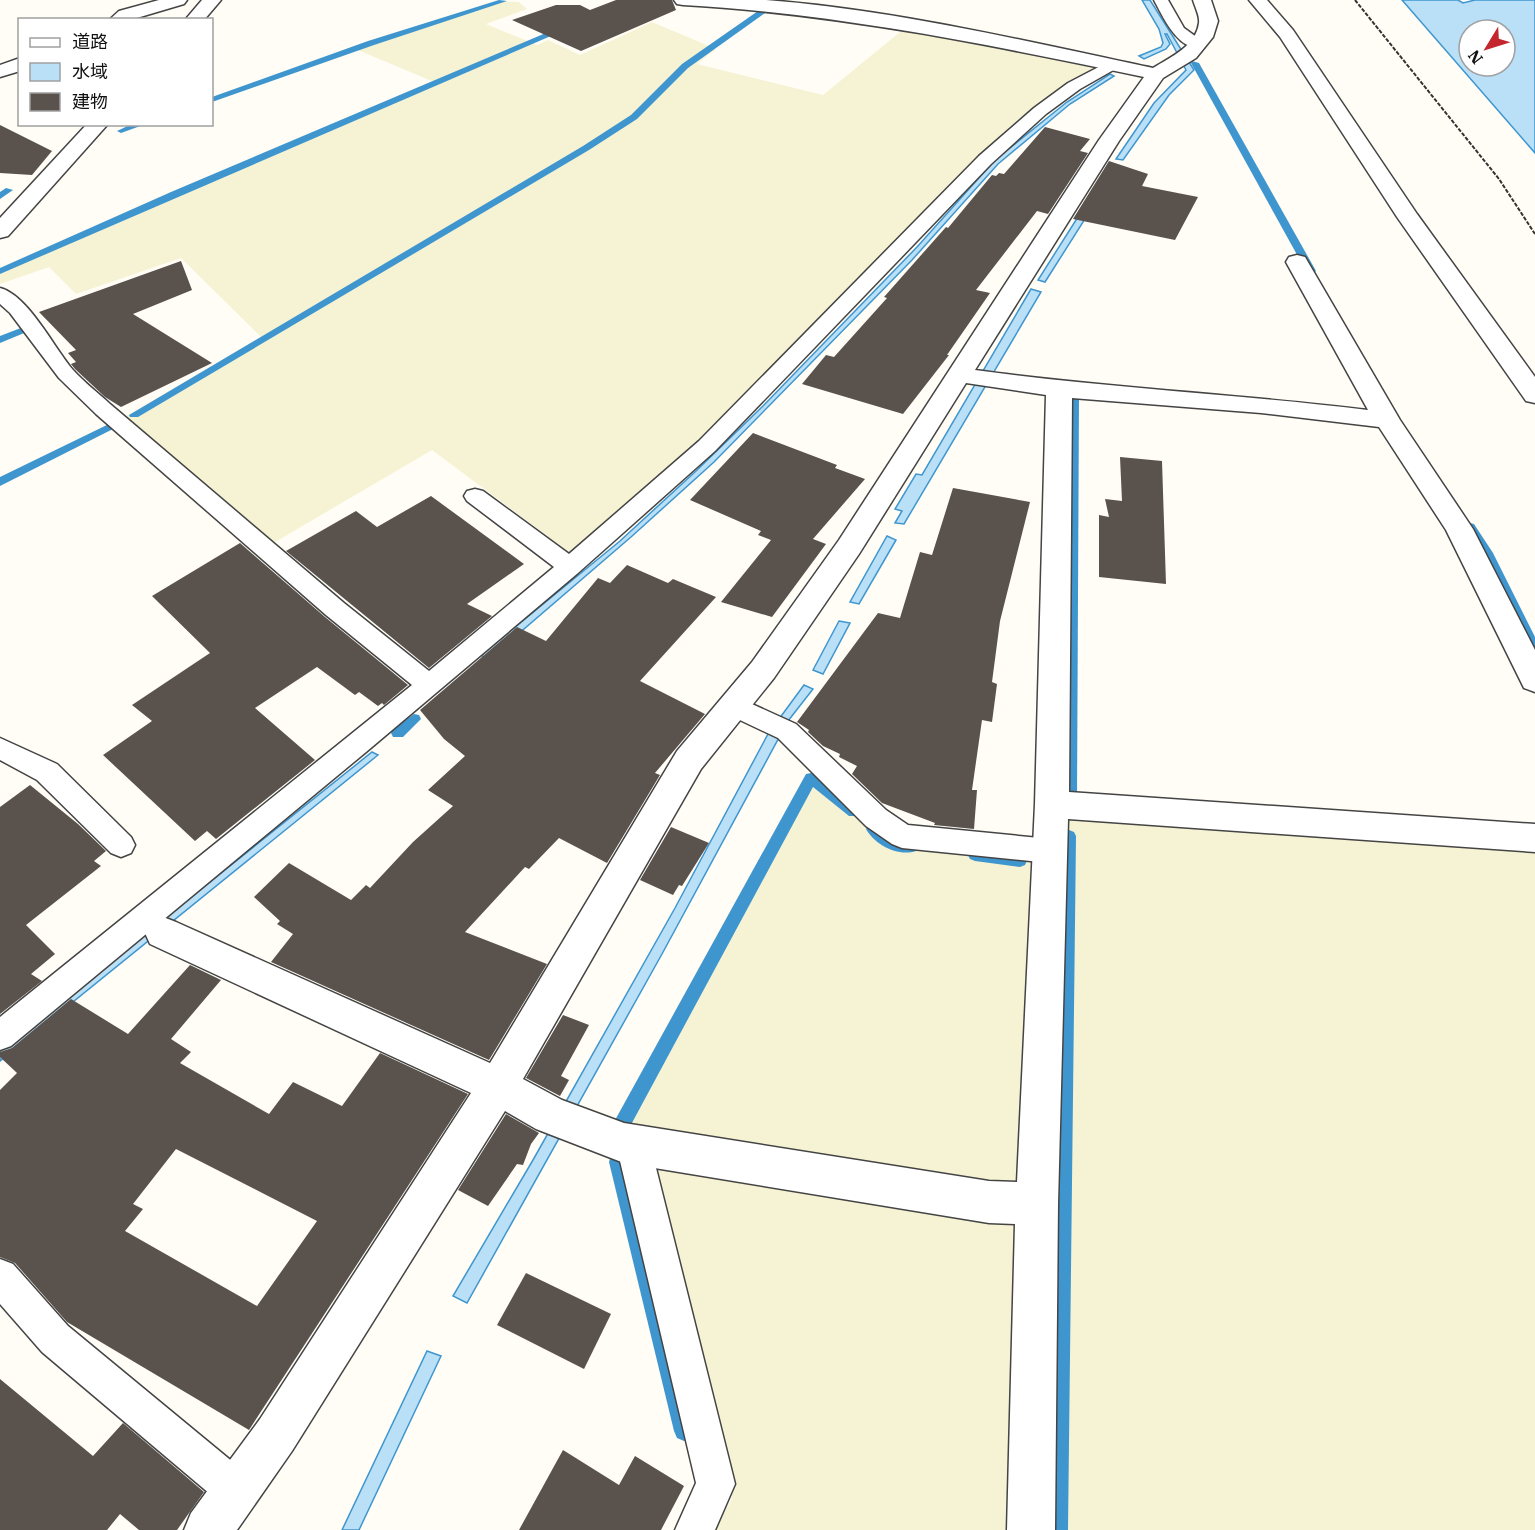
<svg xmlns="http://www.w3.org/2000/svg" width="1535" height="1530" font-family="'IBM Plex Serif','Noto Sans JP',serif">
<style>
.farmland{fill:#f6f3d4}
.water{fill:#b9e0f7;stroke:#3f96cf;stroke-width:1.5;fill-rule:evenodd}
.lines{fill:none;stroke-linecap:round;stroke-linejoin:round}
.stream{fill:#3f96cf;fill-rule:evenodd}
.building{fill:#5a524d;fill-rule:evenodd}
.service-casing{stroke:#444;stroke-width:3}
.minor-casing{stroke:#444;stroke-width:3}
.tertiary-casing{stroke:#444;stroke-width:3}
.path{stroke:#333;stroke-width:2;stroke-dasharray:4 1.5;stroke-linecap:butt}
.service{fill:#fff;fill-rule:evenodd}
.minor{fill:#fff;fill-rule:evenodd}
.tertiary{fill:#fff;fill-rule:evenodd}
</style>
<rect width="100%" height="100%" fill="#fffdf5"/>
<!-- farmland -->
<g class="farmland">
<path d="M498 1 519 2 527 9 486 24 537 45 548 40 580 55 652 22 716 49 697 64 823 95 905 28 1099 69 1080 79 697 447 574 556 432 450 270 545 121 419 262 338 181 258 76 294 49 267 0 284V269L434 82 353 48Z"/>
<path d="M816 768 876 824 1026 855 1039 864 1030 1173 1014 1192 613 1131 808 775Z"/>
<path d="M1057 810 1535 842V1530H1041Z"/>
<path d="M653 1161 1019 1219 1018 1530H713L731 1501 733 1490Z"/>
</g>
<!-- water -->
<g class="water">
<path d="M1142 0H1150L1194 70 1169 95 1123 160 1116 159 1154 103 1186 70 1167 34H1165L1170 44 1166 49 1144 59 1139 56 1161 47 1163 43 1159 29Z"/>
<path d="M1402 0H1458L1463 3 1475 0H1535V153ZM1469 30H1505V66H1469Z"/>
<path d="M1110 74 1114 76 1070 104 998 164 912 260 714 462 631 537 488 660 481 655 620 541 696 471 763 406 917 247 995 160 1067 102Z"/>
<path d="M1090 198 1097 200 1045 282 1038 280Z"/>
<path d="M1031 289 1041 292 904 524 895 523 902 511 895 509 916 474 922 475Z"/>
<path d="M887 536 896 540 859 604 850 602Z"/>
<path d="M839 621 850 623 823 674 813 670Z"/>
<path d="M804 685 813 689 788 721 662 954 467 1303 453 1296 533 1160 675 908 768 734Z"/>
<path d="M372 752 378 755 0 1061V1050Z"/>
<path d="M427 1351 441 1356 359 1530H342Z"/>
</g>
<g class="lines">
<!-- stream -->
<g class="stream">
<path d="M499 0 507 1 374 45 212 102V97L368 41Z"/>
<path d="M758 11 765 13 688 68 637 119 589 150 138 417H130L129 415 583 146 631 115 682 64Z"/>
<path d="M560 27 567 29 0 274V268L171 192Z"/>
<path d="M1192 61 1199 63 1316 271 1314 273 1306 271 1191 63Z"/>
<path d="M132 124H146L121 133 117 131Z"/>
<path d="M6 188 13 190 0 199V192Z"/>
<path d="M26 326 31 329 29 331 0 343V336Z"/>
<path d="M1074 394 1079 397 1077 796 1075 800H1065L1063 796 1069 397Z"/>
<path d="M111 423 116 426 115 428 0 486V477Z"/>
<path d="M1470 523 1474 524 1493 553 1535 637V654L1529 649 1482 554 1464 527Z"/>
<path d="M414 714 419 715 421 719 403 737H393L391 733 393 729Z"/>
<path d="M811 773 859 808 861 812 859 816H849L813 787 626 1134 620 1136 614 1134 612 1128 614 1122 806 774Z"/>
<path d="M873 823 896 840 916 843 918 847 916 851C898 857 875 845 866 829L868 825Z"/>
<path d="M1069 830 1074 832 1076 836 1068 1530H1048L1062 836 1064 832Z"/>
<path d="M975 849 1020 855 1025 857 1027 861 1025 865 1020 867 975 861 970 859 968 855 970 851Z"/>
<path d="M617 1154 623 1156 625 1162 694 1431 691 1438 684 1441 677 1438 674 1431 609 1162 611 1156Z"/>
</g>
</g>
<!-- building -->
<g class="building">
<path d="M616 0H672L676 10 581 51 512 20 556 5H580L590 10Z"/>
<path d="M0 125 52 151 32 175 0 173Z"/>
<path d="M1045 127 1090 139 1080 151 1088 153 1048 214 1037 211 976 290 990 293 947 355H949L903 414 802 384 826 355 834 357 887 298 884 297 946 227 948 228 992 175 996 176 999 173 1004 174Z"/>
<path d="M1109 161 1148 174 1142 186 1198 197 1175 240 1073 219Z"/>
<path d="M181 261 192 290 133 314 212 363 121 407 105 397 75 369 71 364 76 362 68 353 76 350 39 312Z"/>
<path d="M753 433 837 465 835 468 865 479 813 539 826 544 772 617 721 602 771 540 758 535 761 531 690 500Z"/>
<path d="M1120 457 1162 461 1166 584 1099 577V515L1109 517 1105 499 1122 501Z"/>
<path d="M953 488 1030 502 1000 621 992 682 997 684 992 722 982 720 972 790H977L974 829 934 825 935 823 882 803 852 774 857 766 839 757 840 754 823 746 808 732 809 730 797 722 878 613 900 618 920 552 932 555Z"/>
<path d="M431 496 524 564 467 604 492 616 429 668 286 551 356 511 377 527Z"/>
<path d="M240 543 325 617 408 685 384 705 382 703 378 706 359 692 355 695 317 667 255 708 315 760 216 839 207 831 195 841 103 755 152 721 132 705 210 653 152 596Z"/>
<path d="M627 565 668 583 673 579 716 597 640 681 705 714 655 773 660 775 607 863 559 838 529 869 525 867 465 932 547 964 489 1060 271 962 293 934 277 924 280 921 254 897 289 863 351 900 366 885 370 888 413 842 453 806 428 790 465 756 444 739 420 710 517 627 546 641 598 578 610 583Z"/>
<path d="M30 785 78 824 106 851 94 861 101 866 26 925 55 954 31 974 42 981 0 1014V807Z"/>
<path d="M671 827 709 843 682 886 679 885 673 895 640 880Z"/>
<path d="M190 965 221 980 171 1039 191 1052 180 1063 269 1114 293 1082 342 1106 380 1053 468 1094 249 1430 67 1322 15 1263 0 1257V1090L17 1073 0 1057V1052L12 1048 71 999 128 1034ZM176 1149 317 1221 257 1306 125 1231 143 1209 133 1204Z"/>
<path d="M563 1015 589 1025 561 1076 569 1080 560 1096 526 1078Z"/>
<path d="M506 1114 539 1133 531 1144 523 1165 517 1164 488 1206 458 1190Z"/>
<path d="M526 1273 611 1314 584 1369 497 1325Z"/>
<path d="M0 1379 93 1456 123 1423 204 1492 177 1530H139L120 1514 107 1530H0Z"/>
<path d="M563 1450 619 1485 635 1456 684 1486 661 1530H519Z"/>
</g>
<g class="lines">
<defs>
<g id="service">
<path d="M1154 0H1168L1184 28 1206 44 1203 47C1179 53 1163 17 1154 0Z"/>
<path d="M1112 60 1120 65 1117 68 1080 89 1046 114 991 164 715 451 578 573 366 752 11 1046 0 1050V1017L412 685 326 615 96 414 59 378 10 313 0 304V288C28 295 54 348 73 370 84 382 98 393 110 404L344 603 429 671 554 567 467 501 464 496 467 491 475 489 483 491 569 554 699 441 979 156 1034 108 1068 83Z"/>
<path d="M732 695 796 724 886 810 908 825 1050 839 1060 843 1064 851 1060 859 1050 863 902 848 892 844 866 826 778 738 723 712 719 705 723 698Z"/>
<path d="M0 738 57 764 131 837 135 845 131 853 121 857 111 853 37 780 0 760Z"/>
<path d="M633 1128 645 1133 650 1144 735 1484 715 1530H675L696 1483 616 1144 621 1133Z"/>
<path d="M0 1259 13 1264 68 1326 251 1477 256 1491 251 1505 237 1510 223 1505 42 1352 0 1304Z"/>
</g>
<g id="minor">
<path d="M159 0H187L184 4 130 20H109L119 11Z"/>
<path d="M674 0C704 0 736 0 766 0 896 10 1025 41 1153 68 1171 57 1196 46 1199 23 1200 16 1195 7 1193 0H1211L1218 21 1213 37 1196 58 1163 78 1119 141 975 370C1106 388 1237 394 1368 410L1286 262 1289 257 1297 255 1305 257 1400 420 1473 529 1535 650V692L1524 688 1446 530 1379 427 1261 413 1072 398 1069 792 1535 824V852L1068 819 1058 1204 1055 1530H1007L1015 1224 989 1223 624 1163 536 1129 505 1111 292 1451 237 1530H184L191 1513 260 1419 471 1093 150 944 145 933 150 922 163 917 176 922 490 1063 677 751 752 662 839 540 1099 140 1144 77C991 45 839 14 683 5L677 4ZM966 383 1046 395 1035 804 1017 1182 989 1181 624 1123 562 1100 523 1079 701 769 774 678 859 554Z"/>
<path d="M1249 0H1267L1293 30 1417 214 1535 377V403L1526 401 1397 217 1280 37Z"/>
<path d="M20 58V71L0 77V65Z"/>
</g>
<g id="tertiary">
<path d="M202 0H221L204 20H185Z"/>
<path d="M87 124H108L8 236 0 238V218Z"/>
</g>
</defs>
<!-- service casing -->
<use href="#service" class="service-casing"/>
<!-- minor casing -->
<use href="#minor" class="minor-casing"/>
<!-- tertiary casing -->
<use href="#tertiary" class="tertiary-casing"/>
<!-- path -->
<path class="path" d="M1355 0 1499 179 1535 234"/>
<!-- service -->
<use href="#service" class="service"/>
<!-- minor -->
<use href="#minor" class="minor"/>
<!-- tertiary -->
<use href="#tertiary" class="tertiary"/>
</g>
<!-- legend -->
<rect x="18" y="18" width="195" height="108" fill="#ffffff" stroke="#a0a0a0" stroke-width="1.5"/>
<rect x="30" y="38" width="30" height="9" fill="#ffffff" stroke="#a0a0a0" stroke-width="1.5"/>
<text x="72" y="48" font-size="18" fill="#111111">道路</text>
<rect x="30" y="63" width="30" height="18" fill="#b9e0f7" stroke="#a0a0a0" stroke-width="1.5"/>
<text x="72" y="78" font-size="18" fill="#111111">水域</text>
<rect x="30" y="93" width="30" height="18" fill="#5a524d" stroke="#a0a0a0" stroke-width="1.5"/>
<text x="72" y="108" font-size="18" fill="#111111">建物</text>
<!-- north arrow -->
<g transform="translate(1487 48) rotate(232)"><circle r="28" fill="#ffffff" stroke="#a0a0a0" stroke-width="1.5"/>
<path d="M0-4.5L10 22L0 15L-10 22Z" fill="#c4262e"/>
<text y="-9" font-size="16" font-weight="bold" text-anchor="middle" fill="#111111">N</text>
</g>
</svg>
